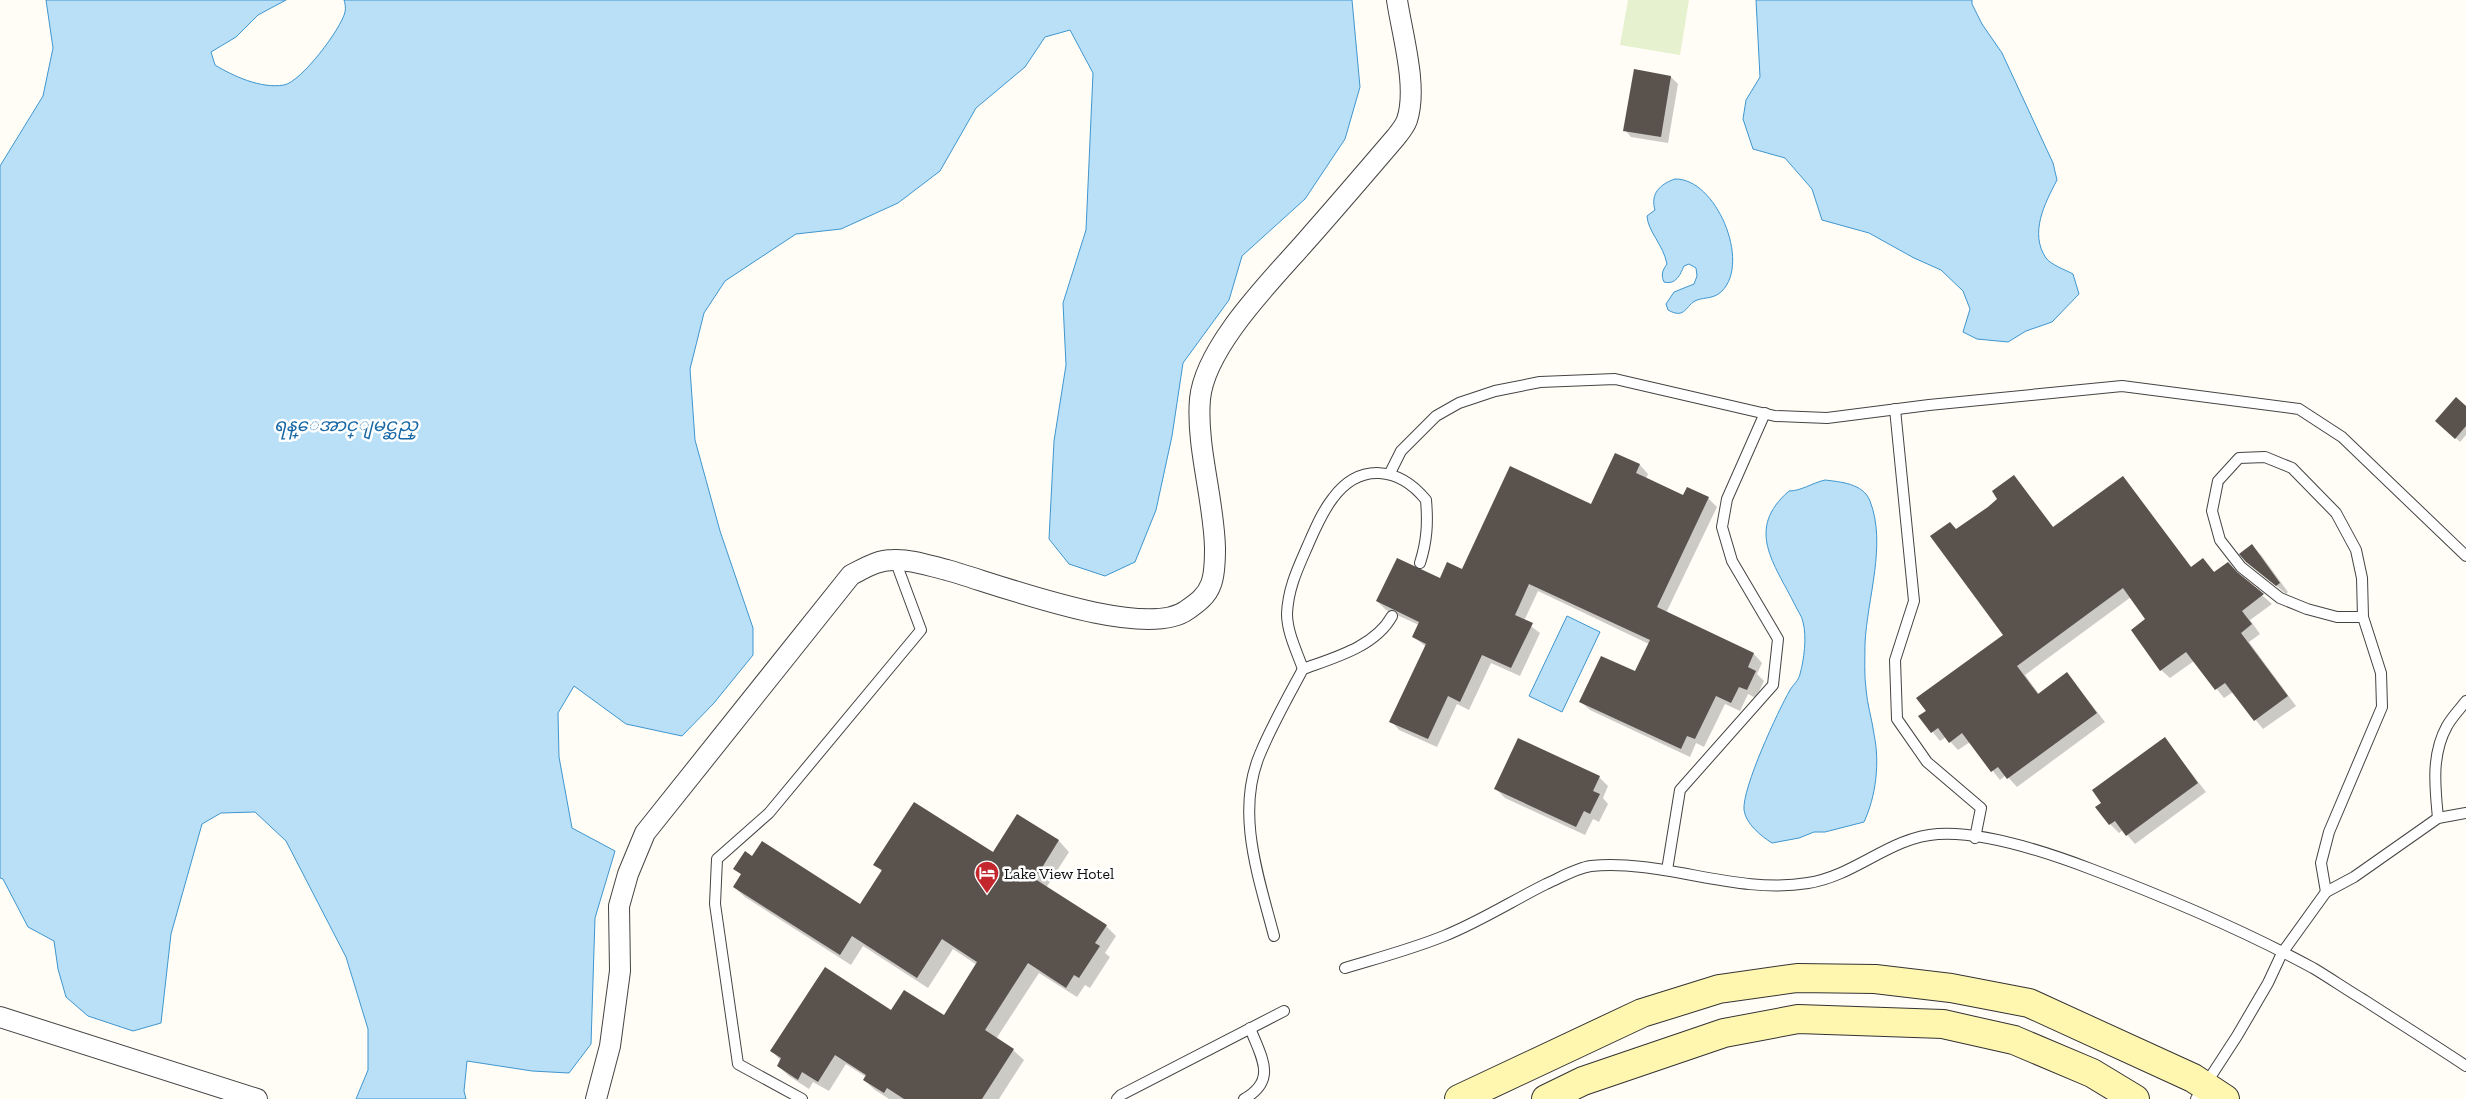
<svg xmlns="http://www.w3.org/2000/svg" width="2466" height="1099" font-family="'Zilla Slab','Noto Sans Myanmar',serif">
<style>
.pitch{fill:#e6f2cf}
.water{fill:#b9e0f7;stroke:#3f96cf}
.shadow{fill:#0003}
.building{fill:#5a524d}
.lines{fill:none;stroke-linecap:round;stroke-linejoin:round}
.service-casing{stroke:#444;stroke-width:12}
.minor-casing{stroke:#444;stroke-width:22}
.secondary-casing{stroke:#333;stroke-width:30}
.service{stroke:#fff;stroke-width:10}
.minor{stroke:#fff;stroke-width:20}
.secondary{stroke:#fff6b0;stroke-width:28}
.labels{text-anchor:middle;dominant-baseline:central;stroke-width:5;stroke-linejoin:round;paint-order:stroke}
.poi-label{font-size:16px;fill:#111;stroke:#fff;text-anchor:start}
.water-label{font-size:18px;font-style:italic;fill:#1768a6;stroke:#fff}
</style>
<rect width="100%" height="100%" fill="#fffdf5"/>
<!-- pitch -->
<path class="pitch" d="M1628 0H1689L1680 55 1620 45Z"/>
<!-- water -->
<g class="water">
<path d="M46 0H286L258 15 236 37 211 52 215 65C233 76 261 89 284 85 301 82 341 29 345 12 346 8 345 3 344 0H1352L1360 87 1345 139 1305 199 1242 256 1229 300 1183 363 1172 436 1156 510 1135 562 1105 576 1069 564 1049 539 1054 441 1066 365 1063 303 1086 230 1093 73 1070 30 1045 37 1025 67 976 108 940 171 898 203 841 229 796 234 725 281 704 313 690 369 695 440 720 531 753 628V655L714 703 682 736 626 724 574 686 558 713 559 757 572 828 615 851 595 918 591 1044 569 1073 532 1071 467 1061 464 1091 466 1099H356L368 1070V1029L346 957 286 841 255 812 221 813 202 824 171 934 161 1023 133 1031 88 1016 66 997 58 969 54 941 28 927 3 879 0 878V166L43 96 53 48Z"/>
<path d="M1756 0H1972V4L1982 24 2002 53 2053 163 2057 180C2045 203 2029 233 2046 258 2051 265 2066 270 2073 274L2079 294 2052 322 2026 331 2008 342 1977 339 1963 332 1970 309 1963 291 1941 270 1914 258 1869 233 1822 220 1812 189 1785 158 1753 149 1743 119 1746 100 1760 77Z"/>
<path d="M1675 179C1716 178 1751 262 1722 291 1714 299 1706 297 1697 300 1685 305 1686 320 1668 310L1666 304 1674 292 1694 284 1697 276 1696 268 1689 264 1684 266C1680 275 1676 285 1664 282 1661 275 1662 271 1667 264 1663 244 1648 232 1647 216L1655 210C1650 194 1660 184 1675 179Z"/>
<path d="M1825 480C1840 482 1863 483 1870 501 1887 545 1867 598 1865 644 1865 659 1864 674 1866 689 1867 704 1872 719 1874 734 1880 763 1876 796 1864 822L1825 832H1814L1799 838 1772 843C1761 836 1746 824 1744 810 1742 788 1778 711 1790 690 1793 685 1799 680 1800 674 1804 660 1807 637 1803 622 1802 616 1797 610 1795 605 1774 563 1745 529 1789 491 1801 491 1812 483 1825 480Z"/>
<path d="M1567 616 1600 632 1562 712 1529 696Z"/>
</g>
<!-- shadow -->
<g class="shadow">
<path d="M1635 71 1671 77 1678 84 1668 143 1631 137 1625 130Z"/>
<path d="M2466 407V435L2460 442 2437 420Z"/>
<path d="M1616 454 1640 465 1648 474 1646 479 1684 497 1708 498 1717 507 1666 613 1754 654 1762 663 1757 674 1764 681 1756 698 1748 694 1740 711 1725 704 1704 747 1696 743 1690 757 1590 710 1581 702 1635 673 1649 644 1538 591 1524 621 1540 633 1520 676 1491 663 1469 710 1457 704 1437 747 1399 730 1391 721 1426 647 1414 637 1419 625 1386 610 1377 601 1462 571 1592 505Z"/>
<path d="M2014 477 2054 528 2123 478 2192 568 2203 560 2215 573 2241 577 2272 604 2250 620 2260 634 2249 642 2296 706 2263 729 2233 692 2224 698 2194 661 2170 678 2161 670 2147 620 2131 597 2025 675 2039 694 2067 673 2105 722 2017 787 2006 775 2000 780 1970 742 1958 750 1946 737 1940 741 1920 716 2005 635 1957 530 1999 499Z"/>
<path d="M2252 546 2261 555 2288 592 2286 594 2247 561Z"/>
<path d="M2165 739 2206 792 2135 844 2123 830 2119 833 2110 824Z"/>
<path d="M1599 777 1608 786 1603 798 1608 804 1599 822 1593 819 1585 835 1505 798 1496 789Z"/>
<path d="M1018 815 1059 841 1069 852 1046 888 1106 926 1116 936 1105 953 1110 957 1090 988 1085 985 1077 997 1039 973 996 1039 1013 1050 1024 1060 999 1099H889L875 1090 864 1080 866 1077 846 1064 829 1091 813 1082 809 1089 789 1076 778 1066 781 1061 772 1051 892 1012 944 1017 977 965 953 949 928 988 863 946 851 965 745 897 734 887 742 875 735 869 753 857 861 906 882 872 875 864 993 854Z"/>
</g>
<!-- building -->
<g class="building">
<path d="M1634 69 1671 76 1661 137 1623 131Z"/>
<path d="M2456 397 2466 406V426L2455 439 2435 421Z"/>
<path d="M1615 453 1640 464 1636 473 1647 478 1683 495 1687 487 1709 497 1657 607 1754 653 1748 667 1756 671 1747 690 1739 687 1731 703 1716 696 1695 739 1687 736 1681 749 1579 702 1601 656 1635 671 1650 640 1529 584 1515 615 1533 623 1511 668 1482 655 1460 702 1448 696 1428 739 1389 722 1426 644 1412 637 1419 622 1376 601 1397 558 1440 578 1447 562 1462 569 1510 466 1591 504Z"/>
<path d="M2014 475 2053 527 2123 476 2191 567 2203 558 2214 572 2228 562 2237 572 2264 594 2242 611 2252 624 2241 633 2288 696 2254 721 2225 683 2215 690 2186 652 2160 671 2131 630 2145 619 2123 588 2017 666 2038 694 2067 672 2097 713 2007 779 1998 767 1991 772 1962 733 1949 743 1938 728 1931 733 1918 716 1926 711 1916 698 2003 635 1930 536 1950 522 1956 529 1988 507 1997 499 1992 491Z"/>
<path d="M2252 544 2280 583 2276 586 2246 562 2239 554Z"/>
<path d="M2165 737 2198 783 2126 836 2115 821 2109 825 2095 807 2101 803 2092 790Z"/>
<path d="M1518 738 1600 776 1593 791 1600 794 1590 814 1584 811 1576 827 1494 789Z"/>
<path d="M914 802 993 852 1017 814 1059 840 1035 879 1107 925 1095 943 1100 946 1079 978 1074 975 1066 988 1028 963 985 1030 1014 1049 982 1099H904L887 1088 884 1093 863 1080 866 1075 835 1055 818 1082 802 1072 798 1080 777 1066 781 1058 770 1051 825 967 891 1010 904 990 944 1015 977 962 942 939 917 978 852 936 840 955 733 887 741 874 733 869 745 851 752 856 762 841 860 904 882 870 873 865Z"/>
</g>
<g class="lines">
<defs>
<g id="service">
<path d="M1895 409 1914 601 1895 660 1897 719 1927 762 1981 808 1975 838"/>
<path d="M1390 473 1401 451 1436 416 1459 403 1495 391 1540 382 1615 379 1775 416 1827 418 1929 405 2122 386 2299 409 2342 437 2466 556"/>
<path d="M1303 669C1297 652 1287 632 1287 614 1288 588 1298 568 1308 545 1315 529 1322 512 1333 498 1360 462 1399 467 1426 500 1428 523 1427 541 1420 563"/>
<path d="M2438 818C2435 787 2431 755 2447 726 2452 717 2460 709 2466 701"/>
<path d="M1667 870 1680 790 1773 685 1778 639 1732 561 1722 527 1727 499 1765 413"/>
<path d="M2326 892 2321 863 2329 832 2382 707 2381 673 2363 617 2362 578 2356 550 2336 513 2292 468 2265 457 2239 458 2218 481 2212 511 2220 540 2241 567 2280 598 2307 609 2337 617H2363"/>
<path d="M1274 936C1259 878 1235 813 1260 754 1272 725 1288 697 1303 669 1333 658 1375 647 1392 616"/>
<path d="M1345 968C1378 958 1412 949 1444 936 1479 922 1512 901 1546 884 1560 878 1576 868 1591 866 1664 859 1735 895 1808 883 1855 876 1890 837 1938 834 1983 831 2049 853 2091 869 2165 897 2243 930 2313 968 2330 978 2347 990 2364 1000 2398 1022 2433 1044 2466 1066"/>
<path d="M802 1099 738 1064 715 904 717 859 769 813 921 630 895 560"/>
<path d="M1117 1099 1121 1095 1284 1011"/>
<path d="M1244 1099C1278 1080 1261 1057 1250 1028"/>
<path d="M2196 1099 2237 1036 2268 983 2282 953 2326 892 2354 877 2438 818 2466 813"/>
</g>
<g id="minor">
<path d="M0 1017 257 1099"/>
<path d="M596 1099 610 1046 620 971 619 906 628 874 645 833 851 575C865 568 877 560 893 560 911 559 930 566 947 570 997 584 1145 641 1187 610 1197 603 1207 596 1211 584 1215 574 1215 559 1215 548 1214 500 1196 446 1200 399 1205 346 1273 279 1307 240 1337 206 1367 171 1396 137 1400 132 1405 126 1407 120 1418 87 1402 34 1397 0"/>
</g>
<g id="secondary">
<path d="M1459 1099 1642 1013 1719 989 1797 978 1875 979 1951 988 2029 1003 2193 1078 2225 1099"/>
<path d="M1546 1099 1583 1081 1724 1033 1798 1019 1943 1024 2014 1040 2092 1073 2135 1099"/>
</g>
</defs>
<!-- service casing -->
<use href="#service" class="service-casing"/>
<!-- minor casing -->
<use href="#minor" class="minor-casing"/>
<!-- secondary casing -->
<use href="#secondary" class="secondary-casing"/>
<!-- service -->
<use href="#service" class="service"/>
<!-- minor -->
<use href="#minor" class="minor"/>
<!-- secondary -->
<use href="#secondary" class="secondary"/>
</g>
<!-- icons -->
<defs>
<symbol id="hotel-pin" viewBox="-11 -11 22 30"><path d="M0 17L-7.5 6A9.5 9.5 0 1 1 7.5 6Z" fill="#c4262e" stroke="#fff"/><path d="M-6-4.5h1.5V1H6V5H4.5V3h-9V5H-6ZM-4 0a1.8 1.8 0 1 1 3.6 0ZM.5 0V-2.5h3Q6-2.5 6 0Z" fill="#fff"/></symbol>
</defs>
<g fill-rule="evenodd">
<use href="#hotel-pin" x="973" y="859" width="28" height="38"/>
</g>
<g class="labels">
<!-- poi labels -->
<g class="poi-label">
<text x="1004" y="873">Lake View Hotel</text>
</g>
<!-- water labels -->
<g class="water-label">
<text x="346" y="425">ရန္ေအာင္ျမင္ဆည္</text>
</g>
</g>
</svg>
